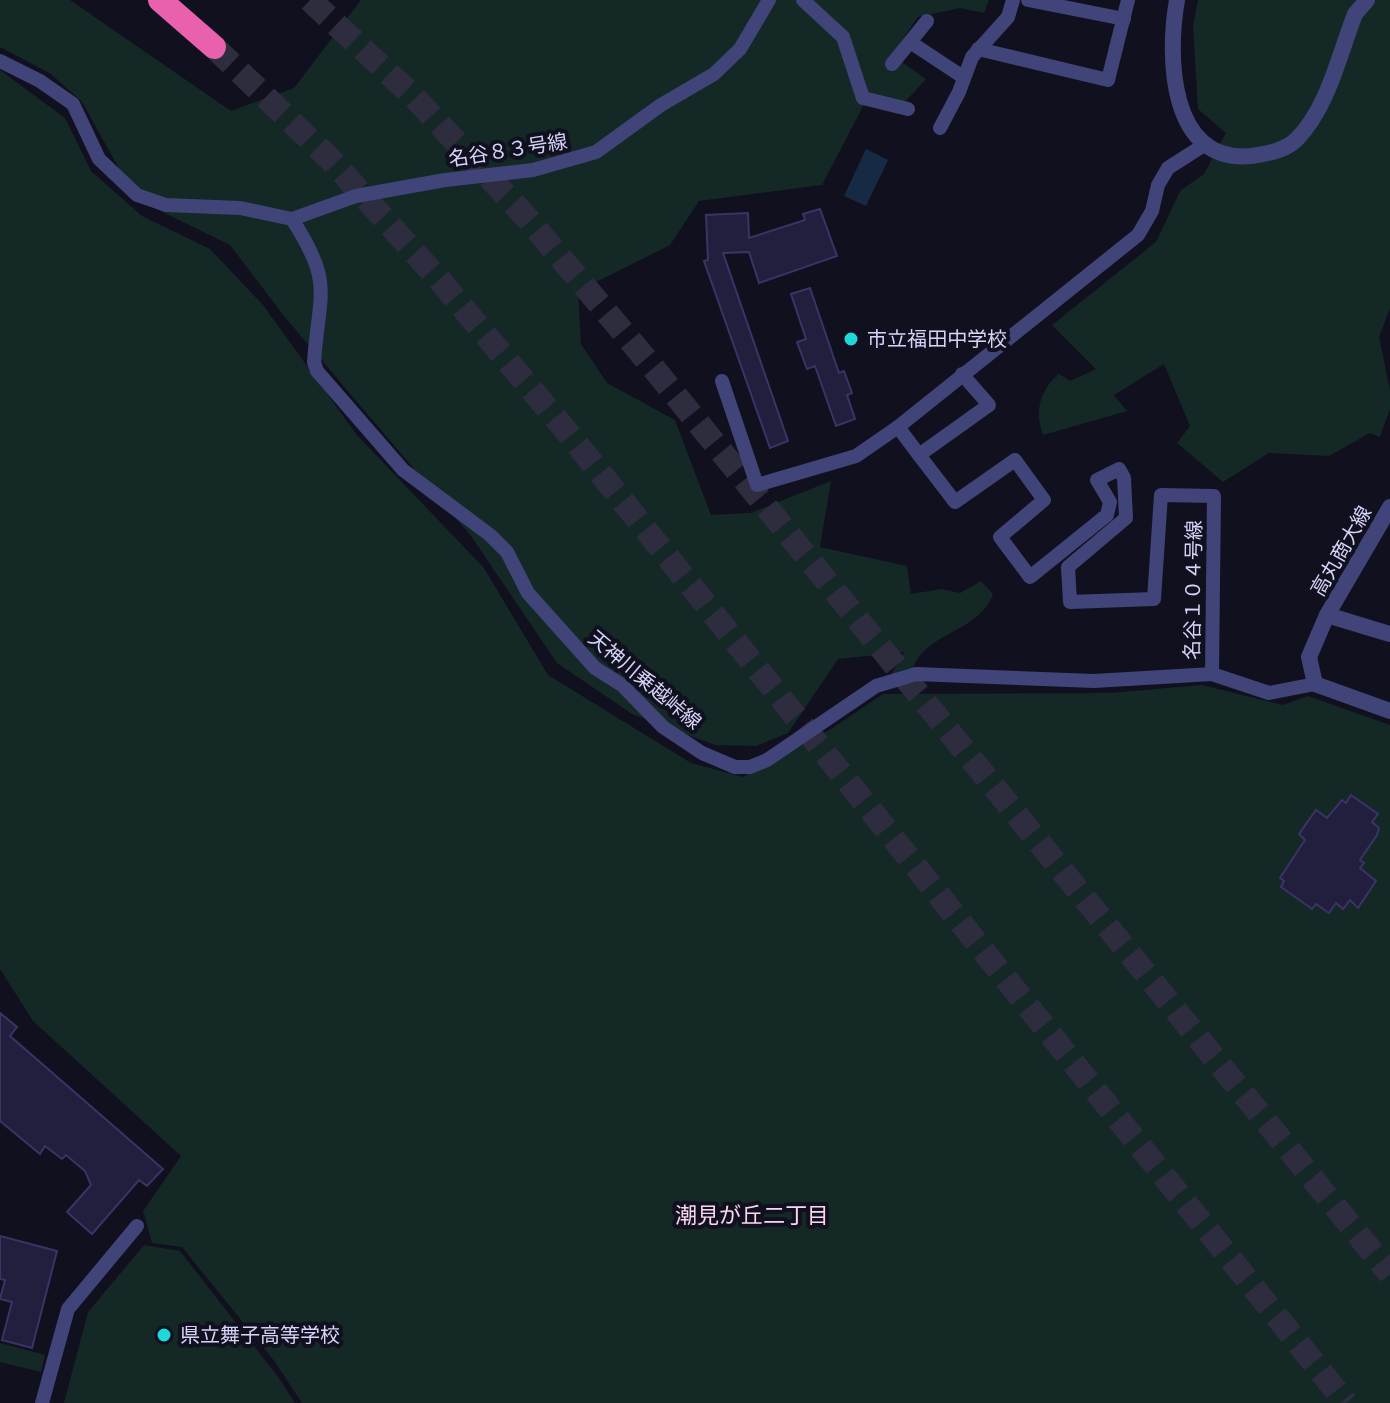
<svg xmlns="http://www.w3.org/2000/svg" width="1390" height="1403" font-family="Figtree,'Noto Sans JP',sans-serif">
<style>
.green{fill:#142826}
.water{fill:#162b43}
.building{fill:#221e3e;stroke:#393466;stroke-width:2}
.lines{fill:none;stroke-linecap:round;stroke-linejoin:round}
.motorway-tunnel{stroke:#2e2d40;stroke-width:24;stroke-dasharray:24 12;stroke-linecap:butt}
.minor{stroke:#414478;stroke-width:14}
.tertiary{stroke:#414478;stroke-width:16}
.motorway{stroke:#e960ad;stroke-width:24}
.poi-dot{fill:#1fd8da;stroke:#11101f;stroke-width:3}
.labels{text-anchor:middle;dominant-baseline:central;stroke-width:8;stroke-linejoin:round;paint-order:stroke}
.street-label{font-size:20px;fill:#d5d4f9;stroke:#11101f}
.poi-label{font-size:20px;fill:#d5d4f9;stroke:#11101f;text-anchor:start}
.neighbourhood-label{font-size:22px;fill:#f9d6ef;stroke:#11101f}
</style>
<rect width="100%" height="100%" fill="#11101f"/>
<!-- green -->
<g class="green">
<path d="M0 0H70L231 111 294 88 361 0H989L984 13 960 8 918 17 892 55 926 79 905 102 870 93 822 185 699 201 670 245 578 291 581 344 607 383 675 420 711 515 751 513 831 481 820 547 907 566 911 594 942 589 960 593 981 581 993 594C978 634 925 631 912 671L891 675 904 652 838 659 788 733 756 746 715 745 632 714 557 663 471 536 284 316 230 245 136 199 82 102 51 74 0 47Z"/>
<path d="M1198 0H1390V308L1379 337 1390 390V409L1380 437 1370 433 1329 456 1269 453 1223 482 1177 443 1190 426 1164 364 1114 395 1127 411 1043 435C1034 412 1040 389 1059 374L1070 381 1096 369 1052 325 1156 242 1180 191 1204 174 1226 133 1198 109 1193 27Z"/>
<path d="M0 70 65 118 91 171 142 216 210 249 263 305 357 435 484 568 548 675 691 763 743 777 831 729 883 694 1110 693 1202 685 1283 705 1308 696 1390 725V1403H302L275 1362 182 1247 152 1243 143 1211 181 1156 33 1021 0 969Z"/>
<path d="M144 1245 180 1251 279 1378 295 1403H64L88 1312Z"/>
<path d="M0 1343 45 1355 41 1372 0 1362Z"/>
</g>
<!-- water -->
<path class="water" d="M866 149 888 160 866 206 844 196Z"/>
<!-- building -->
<g class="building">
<path d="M820 209 837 256 759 283 749 252 723 253 788 441 770 448 704 261 708 260 706 215 748 213 749 238 805 220 803 214Z"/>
<path d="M810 288 839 373 844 371 852 393 847 395 855 419 836 426 815 366 807 369 797 342 806 339 791 294Z"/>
<path d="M1351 795 1378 814 1372 822 1379 828 1377 835 1360 860 1364 863 1360 868 1376 881 1358 908 1350 900 1343 909 1336 903 1329 913 1316 904 1312 909 1281 887 1284 881 1280 878 1305 840 1299 834 1316 810 1327 818 1342 800 1346 803Z"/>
<path d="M0 1013 17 1027 10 1036 163 1169 147 1186 139 1180 92 1234 67 1212 91 1185 85 1171 66 1155 62 1159 45 1146 40 1154 0 1121Z"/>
<path d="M0 1236 57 1251 32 1348 2 1340 12 1302 0 1299 5 1280 0 1279Z"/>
</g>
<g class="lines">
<!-- motorway-tunnel -->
<g class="motorway-tunnel">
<path d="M310 0 412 95 528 219 655 370 1390 1274"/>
<path d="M214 47 332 161 442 283 573 439 1346 1403"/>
</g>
<!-- minor -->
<g class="minor">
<path d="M803 0 843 37 863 98 908 109"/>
<path d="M1028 0 1124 19"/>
<path d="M927 21 910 42 963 77"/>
<path d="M978 49 1108 80 1128 0"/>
<path d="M0 61 40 81 73 104 99 159 137 195 166 205 240 208 292 219C334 284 319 292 314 362L317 371 403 470 490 535 507 552 528 593 595 668 622 685 663 727 702 753 735 767H750L767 760 876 686 916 674 1094 681 1212 674 1269 693 1315 684"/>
<path d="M892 64 910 42"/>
<path d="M940 128 959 92 972 57 1008 17 1013 0"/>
<path d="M292 219 356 196 445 180 533 170 596 152 661 105 714 74 740 49 769 0"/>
<path d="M722 381 757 485 856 456 898 427 1138 235 1152 211 1158 185 1168 168 1204 145"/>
<path d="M898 427 919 455 989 405 962 374"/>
<path d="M919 455 955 502 1015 460 1044 500 1000 537 1030 577 1107 515 1110 502 1097 480 1119 469 1124 478 1126 518 1068 567 1070 602 1154 599 1161 495 1214 496 1212 674"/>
<path d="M42 1403 68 1309 137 1226"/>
</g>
<!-- tertiary -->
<g class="tertiary">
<path d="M1177 0C1167 56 1169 164 1251 156 1266 154 1284 151 1296 140 1328 108 1339 55 1355 14L1367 0"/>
<path d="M1390 507 1327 615 1309 657 1315 684 1390 711"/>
<path d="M1327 615 1390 634"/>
</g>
<!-- motorway -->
<path class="motorway" d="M160 0 214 47"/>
</g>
<!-- markers -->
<g class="poi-dot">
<circle cx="851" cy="339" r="8"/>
<circle cx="164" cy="1335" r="8"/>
</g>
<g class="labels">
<!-- street labels -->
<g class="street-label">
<text transform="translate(508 150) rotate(-9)">名谷８３号線</text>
<text transform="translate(1341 551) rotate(-60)">高丸商大線</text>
<text transform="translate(1193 590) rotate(-89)">名谷１０４号線</text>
<text transform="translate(645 680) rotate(40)">天神川乗越峠線</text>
</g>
<!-- poi labels -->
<g class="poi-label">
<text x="867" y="339">市立福田中学校</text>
<text x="180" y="1335">県立舞子高等学校</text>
</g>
<!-- neighbourhood labels -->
<g class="neighbourhood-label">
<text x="752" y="1215">潮見が丘二丁目</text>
</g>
</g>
</svg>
